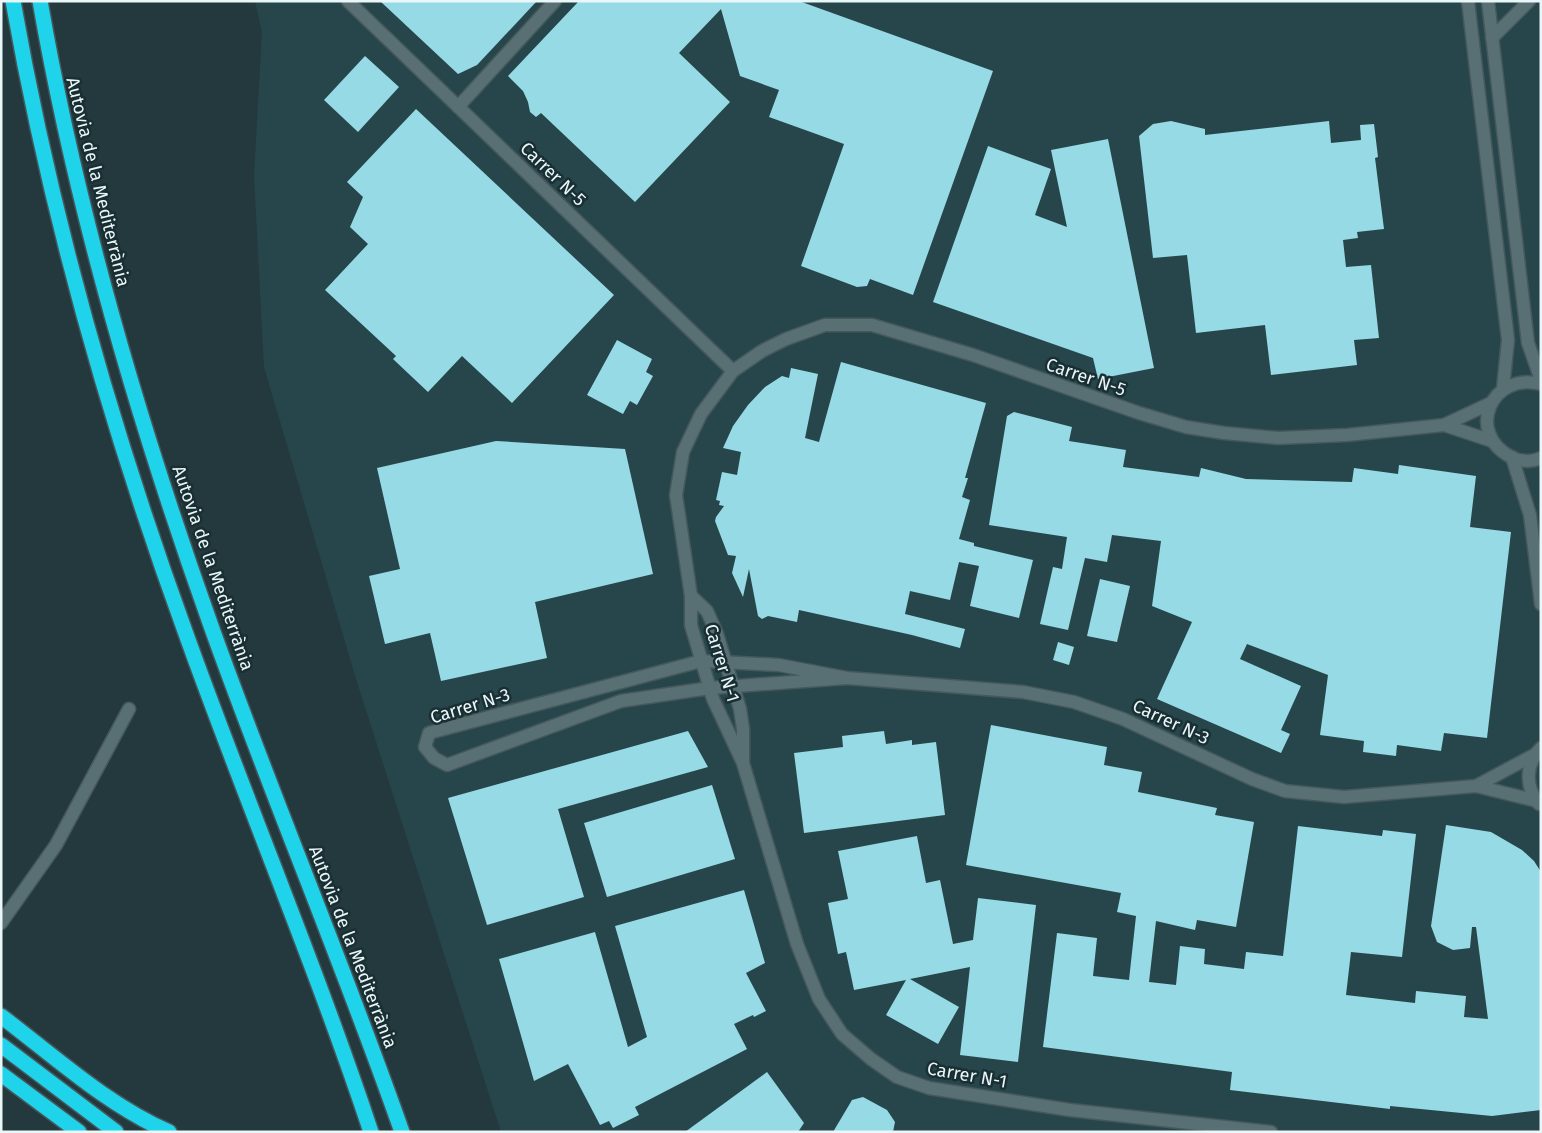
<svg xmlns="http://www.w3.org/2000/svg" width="1542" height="1133" font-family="'Fira Sans',sans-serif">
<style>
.built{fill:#27464b}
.building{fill:#96dae5}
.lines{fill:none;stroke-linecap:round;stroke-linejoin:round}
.minor-casing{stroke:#45585b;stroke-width:15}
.highway-casing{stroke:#45585b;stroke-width:18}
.minor{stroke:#586f73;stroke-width:12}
.highway{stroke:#1ed3ea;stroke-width:15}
.labels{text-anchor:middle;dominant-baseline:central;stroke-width:5;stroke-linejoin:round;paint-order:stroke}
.street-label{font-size:18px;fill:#eaf7f9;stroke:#1a2f33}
</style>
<rect width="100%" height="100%" fill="#24393d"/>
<!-- built -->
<path class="built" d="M255 1H1541V1132H501L356 679 264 367 254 176 262 32Z"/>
<!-- building -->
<g class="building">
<path d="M380 1H537L477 65 458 74Z"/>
<path d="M579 1H799L993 71 913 295 870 279 867 286 857 287 801 266 844 144 769 117 779 90 740 76 721 9 679 53 730 102 635 202 541 113 536 117 530 112 528 102 523 91 508 76Z"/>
<path d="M365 56 399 87 358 132 324 100Z"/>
<path d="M416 109 614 295 512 403 462 356 428 392 393 359 396 356 325 290 368 244 350 227 363 197 347 182Z"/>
<path d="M1171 121 1205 129V135L1329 121 1331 143 1361 140 1360 125 1374 124 1378 157 1375 158 1384 229 1357 232 1358 238 1343 240 1346 267 1371 265 1379 338 1354 340 1357 365 1271 375 1265 325 1196 333 1187 255 1153 258 1139 136 1153 124Z"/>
<path d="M1108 139 1154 368 1098 379 1093 358 933 302 988 146 1051 169 1035 215 1067 227 1051 150Z"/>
<path d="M617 340 652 359 646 372 653 376 637 405 630 401 623 414 587 395Z"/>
<path d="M841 362 986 403 965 478H968L962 497 970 500 959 539 974 543V546L1033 560 1019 618 970 606 979 566 959 562 950 600 910 591 905 614 965 629 960 648 912 635 799 610 797 622 768 616 762 619 758 616 749 569 743 597 732 573 736 556 728 555 715 521 716 517 724 506 719 505 720 501 716 500 722 472 737 475 741 452 723 448 733 426 748 405 765 387 782 376 789 378 791 368 818 374 805 438 819 442Z"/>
<path d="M1014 412 1072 427 1069 441 1126 450 1123 467 1199 477 1201 468 1246 479 1352 482 1354 468 1398 474 1399 465 1476 476 1470 527 1511 532 1487 738 1444 733 1441 751 1397 745 1396 756 1363 752 1364 741 1320 735 1328 675 1247 644 1240 659 1301 686 1281 730 1290 734 1281 753 1157 699 1192 622 1152 606 1161 541 1112 535 1107 562 1085 558 1068 630 1040 624 1053 567 1062 569 1067 537 989 525 1007 416Z"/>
<path d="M496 441 625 449 653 574 535 602 547 658 441 681 430 633 385 644 369 576 400 569 377 468Z"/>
<path d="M1100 579 1130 586 1117 642 1087 636Z"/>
<path d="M1058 642 1074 647 1069 665 1053 660Z"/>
<path d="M991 725 1107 747 1104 765 1142 772 1138 792 1217 808 1215 815 1254 822 1236 927 1197 920 1195 930 1156 921 1149 982 1176 985 1180 946 1205 949 1204 964 1244 969 1246 952 1283 956 1298 826 1382 836 1383 830 1416 834 1402 957 1351 952 1346 995 1415 1003 1416 991 1466 996 1464 1017 1488 1019 1476 927H1472L1470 948 1453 950 1437 942 1431 926 1446 825 1491 832 1522 850 1534 861 1541 872V1110L1492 1116 1390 1106V1109L1230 1090 1232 1072 1043 1047 1057 933 1097 938 1093 976 1129 980 1136 916 1117 912 1121 893 966 865Z"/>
<path d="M688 731 708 767 558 809 584 897 487 925 448 798Z"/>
<path d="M884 731 886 744 912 740V745L936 742 945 815 804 833 794 753 843 747 842 736Z"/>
<path d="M712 785 735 859 607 897 584 823Z"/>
<path d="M917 836 926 883 940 880 953 944 973 940 978 898 1036 905 1018 1062 960 1055 970 967 910 979 959 1007 938 1044 886 1015 906 980 854 990 846 952 838 954 828 903 848 899 838 851Z"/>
<path d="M744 890 765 963 746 973 766 1011 754 1017 753 1015 734 1024 747 1049 635 1107 639 1115 613 1128 609 1121 600 1125 568 1064 534 1081 499 959 595 932 628 1047 647 1037 615 926Z"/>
<path d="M767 1072 804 1123 798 1132H685Z"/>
<path d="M863 1097 887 1110 895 1122 893 1132H833L852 1100Z"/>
</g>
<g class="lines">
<defs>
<g id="minor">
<path d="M348 1 733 371"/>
<path d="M1468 1 1508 340 1503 388"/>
<path d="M1488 1 1528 343 1541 380"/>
<path d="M1492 38 1529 1"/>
<path d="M458 107 555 1"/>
<path d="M1541 384C1491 371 1465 433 1511 457 1520 462 1532 462 1541 458"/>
<path d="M1444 425 1492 441"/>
<path d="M1512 457 1530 515 1541 604"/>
<path d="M691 596 707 611 717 634 740 709 743 729V761"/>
<path d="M847 678 710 688 621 701 447 765 434 758 425 747 429 733 701 661 779 665 847 678 1023 692 1074 702 1123 719 1252 779 1285 791 1344 797 1476 786 1537 801"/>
<path d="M1476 786 1534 755"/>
<path d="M1539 804C1525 787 1525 764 1541 748"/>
<path d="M1 923 56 845 129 709"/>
<path d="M1271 1132 1070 1110 929 1088 897 1077 871 1059 842 1034 819 999 797 944 743 763 713 699 691 625V596L676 495 683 452 701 414 733 371 762 351 786 339 825 325H872L973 355 1139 413 1186 427 1224 433 1278 438 1347 435 1444 425 1491 403"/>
</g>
<g id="highway">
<path d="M13 1C51 217 111 428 186 634 246 801 315 964 371 1132"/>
<path d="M40 1C77 213 138 421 210 623 271 794 342 961 402 1132"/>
<path d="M1 1016C54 1056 107 1105 169 1132"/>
<path d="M1 1045 116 1132"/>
<path d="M1 1074 79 1132"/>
</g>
</defs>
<!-- minor casing -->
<use href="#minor" class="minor-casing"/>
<!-- highway casing -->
<use href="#highway" class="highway-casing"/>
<!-- minor -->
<use href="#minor" class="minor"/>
<!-- highway -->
<use href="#highway" class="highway"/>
</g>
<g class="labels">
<!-- street labels -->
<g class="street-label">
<text transform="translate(553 174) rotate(44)">Carrer N-5</text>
<text transform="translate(98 182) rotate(76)">Autovia de la Mediterrània</text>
<text transform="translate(1086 377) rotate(19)">Carrer N-5</text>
<text transform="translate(213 568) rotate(71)">Autovia de la Mediterrània</text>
<text transform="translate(722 663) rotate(73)">Carrer N-1</text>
<text transform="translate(470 706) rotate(-17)">Carrer N-3</text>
<text transform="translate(1171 722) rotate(25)">Carrer N-3</text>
<text transform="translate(353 947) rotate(69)">Autovia de la Mediterrània</text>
<text transform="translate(967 1075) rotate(10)">Carrer N-1</text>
</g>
</g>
<!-- border -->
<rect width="1542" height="1133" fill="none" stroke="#eaf7f9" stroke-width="5"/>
</svg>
